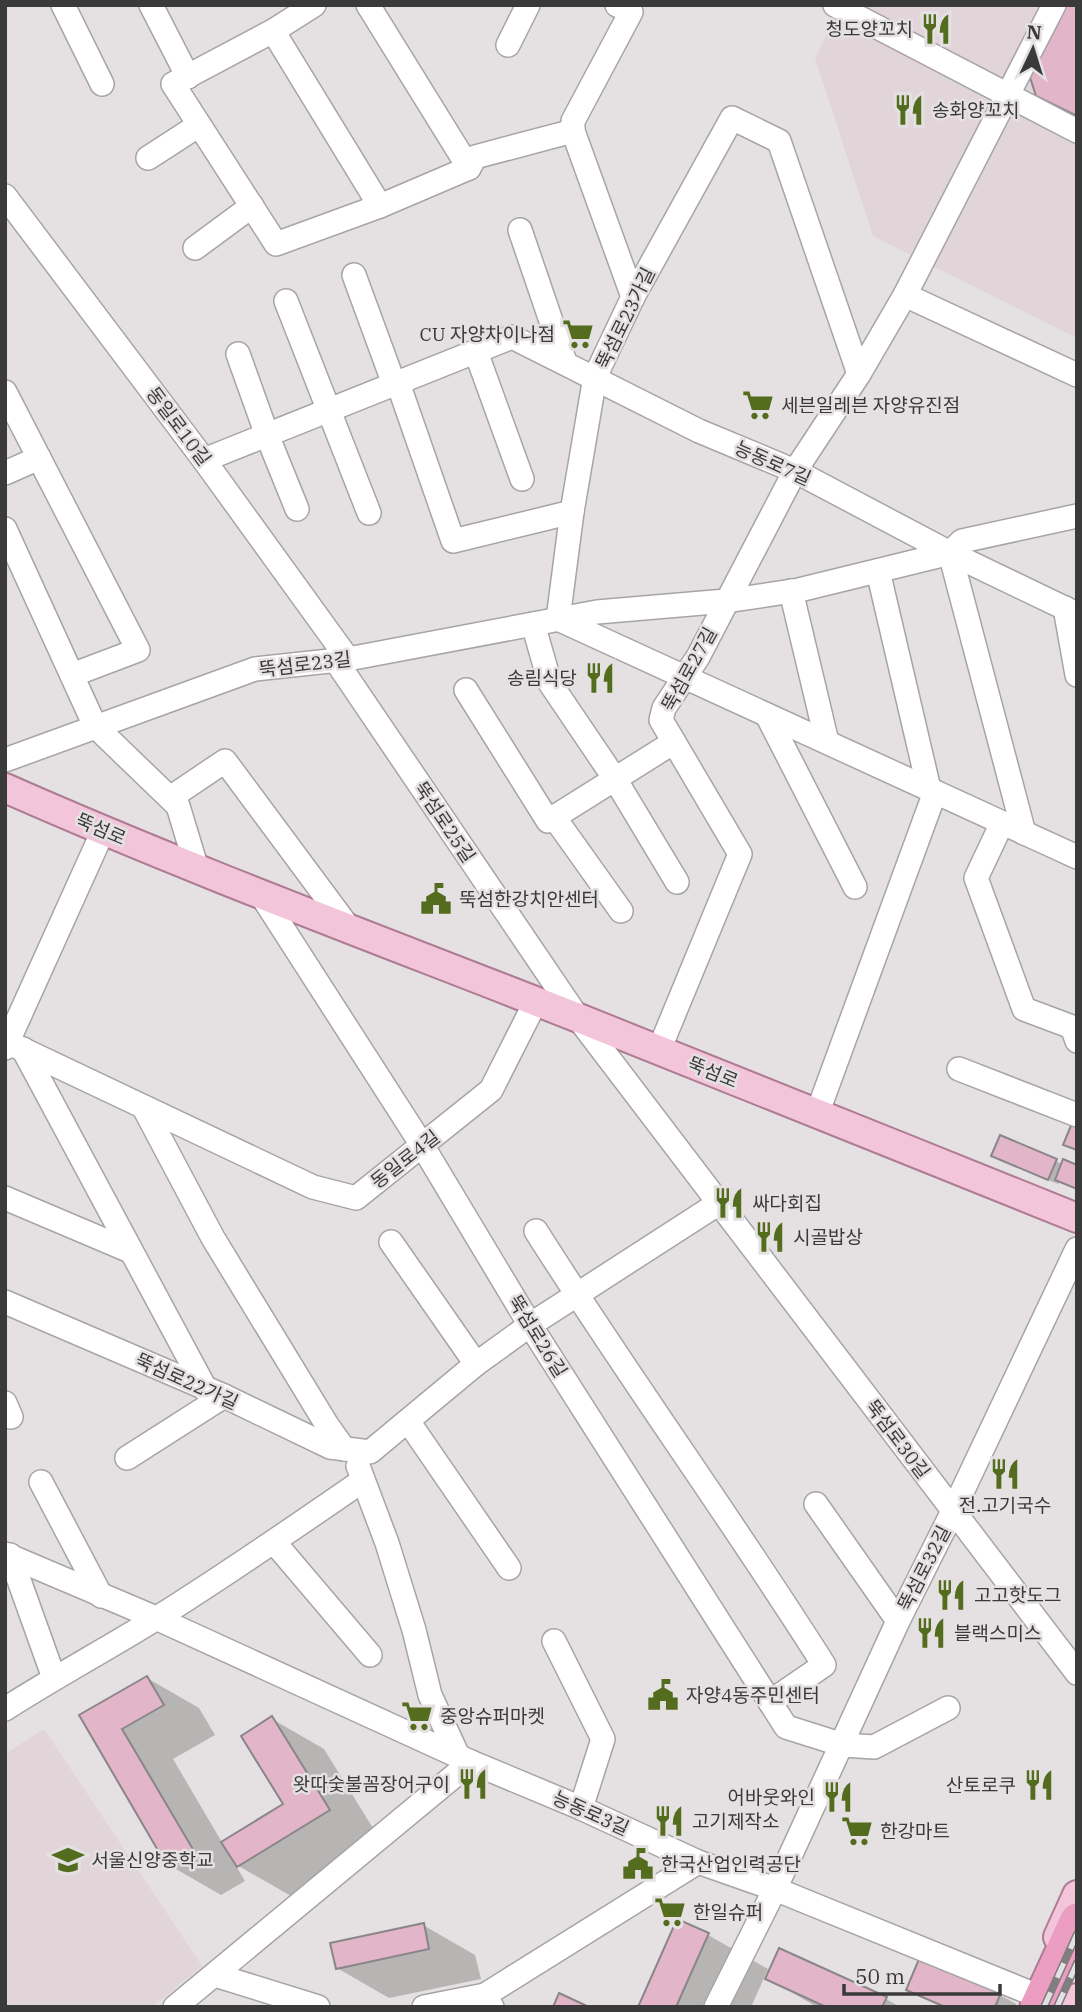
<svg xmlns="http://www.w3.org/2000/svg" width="1082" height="2012" font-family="'IBM Plex Serif','Noto Sans KR',serif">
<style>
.built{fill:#e1d5da}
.shadow{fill:#0003}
.building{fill:#e2b5c9;stroke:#8a8688;stroke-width:2}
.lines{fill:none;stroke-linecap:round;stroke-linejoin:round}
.minor-casing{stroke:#a7a4a5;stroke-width:26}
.major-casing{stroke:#ad7b92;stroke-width:32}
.highway-casing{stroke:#ad7b92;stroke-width:37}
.minor{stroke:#fff;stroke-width:23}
.major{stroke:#f3c5da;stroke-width:28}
.highway{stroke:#eb9ec2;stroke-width:33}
.rail-casing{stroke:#807e7e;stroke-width:8}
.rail{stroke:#e5e1e2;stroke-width:5;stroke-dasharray:16;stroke-linecap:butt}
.labels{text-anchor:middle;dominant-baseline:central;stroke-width:5;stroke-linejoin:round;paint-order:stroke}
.poi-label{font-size:19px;fill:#3b3a3a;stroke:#e5e1e2;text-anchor:start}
.street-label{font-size:19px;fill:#3b3a3a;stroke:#e5e1e2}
</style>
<rect width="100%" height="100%" fill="#e5e1e2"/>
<!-- built -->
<g class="built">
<path d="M841 5H1077V338L873 236 815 58Z"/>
<path d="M44 1729 202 1966 152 2007H5V1754Z"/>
</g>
<!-- shadow -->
<g class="shadow">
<path d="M1003 1161H1056L1063 1165 1077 1167V1189L1060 1181 1058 1184Z"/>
<path d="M147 1678 199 1708 215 1735 173 1759 223 1844 285 1805 272 1719 324 1749 381 1841 291 1896 235 1864 245 1881 221 1895 169 1865 81 1715Z"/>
<path d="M423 1925 475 1955 481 1979 389 1998 337 1968Z"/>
<path d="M708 1935 768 1969 751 2007H640Z"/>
<path d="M767 1978 886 1999 900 2007H817Z"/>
<path d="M908 1990 1000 1995 1016 2004 1015 2007H943Z"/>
</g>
<!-- building -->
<g class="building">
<path d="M1064 5H1077V116L1036 96 1029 74Z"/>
<path d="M1072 1123 1077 1125V1150L1063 1145Z"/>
<path d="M1000 1135 1057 1159 1048 1180 991 1156Z"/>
<path d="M1063 1159 1077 1165V1189L1055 1180Z"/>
<path d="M147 1676 164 1705 122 1729 194 1851 167 1866 79 1715Z"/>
<path d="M272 1716 330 1810 237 1867 221 1842 283 1804 241 1736Z"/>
<path d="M677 1919 709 1933 676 2007H638Z"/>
<path d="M424 1923 429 1949 336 1969 330 1943Z"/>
<path d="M779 1948 887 1997 882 2007H826L765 1979Z"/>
<path d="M919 1959 1001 1993 995 2007H945L906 1990Z"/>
<path d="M559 1993 589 2007H553Z"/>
</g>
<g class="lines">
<defs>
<g id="minor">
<path d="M63 5 102 84"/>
<path d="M151 5 188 77"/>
<path d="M314 5 273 31 173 84 276 244 380 206 469 168"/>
<path d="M368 5 469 168 475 157 573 131"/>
<path d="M617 5 631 12 573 121V131L633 297"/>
<path d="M835 5 1077 131"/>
<path d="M273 31 380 206"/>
<path d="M508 45 528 5"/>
<path d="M148 158 199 125"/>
<path d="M5 196 204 460 348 659"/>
<path d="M520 230 565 362"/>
<path d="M195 248 252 206"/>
<path d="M354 275 394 384"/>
<path d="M905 295 1077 375"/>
<path d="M286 301 369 513"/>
<path d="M476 352 522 479"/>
<path d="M238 354 267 435 297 509"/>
<path d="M859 374 779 141 732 118 633 297 595 377 572 512 558 619 1077 857"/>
<path d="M398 383 453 541 572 512"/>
<path d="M5 392 138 650 72 675"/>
<path d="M204 460 512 337 699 431 795 471 950 553 1077 614"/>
<path d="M5 473 39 458"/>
<path d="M5 529 95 726 178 806 197 869"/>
<path d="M950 553 1024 833"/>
<path d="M878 571 929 789"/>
<path d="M791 591 827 742"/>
<path d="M1065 608 1077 675"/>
<path d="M533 624 550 683 615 779 677 882"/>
<path d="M336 661 578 1018 1077 1673"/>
<path d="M466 690 548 821 674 742"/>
<path d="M767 715 855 887"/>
<path d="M5 760 255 669 348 659 597 612 726 601 799 590 950 553 962 541 1077 516"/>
<path d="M170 798 225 761 349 928"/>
<path d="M554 817 621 911"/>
<path d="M1002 823 976 878 1024 1009 1072 1027 1077 1041"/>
<path d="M260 893 422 1145 530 1325 786 1727 843 1745 874 1747 948 1708"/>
<path d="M5 1041 313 1187 356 1198 491 1090 536 1001"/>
<path d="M5 1048 103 831"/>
<path d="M23 1049 206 1390"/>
<path d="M659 1050 740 854 661 720 664 708 698 657 795 471 859 374 905 295 1054 5"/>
<path d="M959 1069 1077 1115"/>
<path d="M144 1108 213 1238 327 1425 344 1449"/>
<path d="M817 1114 935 792"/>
<path d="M5 1198 130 1251"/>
<path d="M536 1231C629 1378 731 1518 824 1665L770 1702"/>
<path d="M391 1242 476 1364"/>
<path d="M5 1302 224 1396 330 1447 370 1452 476 1364 530 1325 719 1203"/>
<path d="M5 1403 11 1417"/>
<path d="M408 1421 509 1568"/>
<path d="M127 1458 224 1396"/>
<path d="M358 1466 387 1543 414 1630 430 1695 458 1756"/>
<path d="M41 1482 101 1596"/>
<path d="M816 1504 898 1621"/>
<path d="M274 1542 370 1655"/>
<path d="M5 1554 156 1618 471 1762 581 1808 698 1862 775 1889 1033 1994"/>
<path d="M10 1555 54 1678"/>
<path d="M554 1641 603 1739 581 1808"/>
<path d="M5 1709C55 1677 107 1649 157 1618 227 1574 294 1528 362 1481"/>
<path d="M215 1975 318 2007"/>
<path d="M485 1995 698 1862"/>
<path d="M175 2007 471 1762"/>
<path d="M424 2007 485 1995 492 2007"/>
<path d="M716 2007 775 1889 898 1621 953 1511 1077 1249"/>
</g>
<g id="major">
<path d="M5 788C193 871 385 942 576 1017 743 1083 910 1151 1077 1218"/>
<path d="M1058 1937 1077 1895"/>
<path d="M1073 2007 1077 1998"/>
</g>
<path id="highway" d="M1037 2007 1077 1920"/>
</defs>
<!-- minor casing -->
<use href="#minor" class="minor-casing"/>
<!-- major casing -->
<use href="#major" class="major-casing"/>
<!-- highway casing -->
<use href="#highway" class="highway-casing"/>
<!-- minor -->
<use href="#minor" class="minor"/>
<!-- major -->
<use href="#major" class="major"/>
<!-- highway -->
<use href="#highway" class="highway"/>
<defs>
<g id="rail">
<path d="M1044 2007 1077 1934"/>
<path d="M1057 2007 1077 1963"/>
</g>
</defs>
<!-- rail casing -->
<use href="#rail" class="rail-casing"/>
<!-- rail -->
<use href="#rail" class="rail"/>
</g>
<!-- icons -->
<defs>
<symbol id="restaurant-bare" viewBox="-9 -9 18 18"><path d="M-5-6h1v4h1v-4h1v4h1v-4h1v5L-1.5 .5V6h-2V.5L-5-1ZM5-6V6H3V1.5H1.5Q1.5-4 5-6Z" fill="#536c1d" stroke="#e5e1e2" stroke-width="2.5" paint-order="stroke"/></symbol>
<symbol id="supermarket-bare" viewBox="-9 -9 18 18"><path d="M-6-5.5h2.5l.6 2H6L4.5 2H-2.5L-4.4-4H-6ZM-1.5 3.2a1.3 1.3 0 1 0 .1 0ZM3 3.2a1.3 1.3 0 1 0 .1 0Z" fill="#536c1d" stroke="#e5e1e2" stroke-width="2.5" paint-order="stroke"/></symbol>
<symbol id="civic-bare" viewBox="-9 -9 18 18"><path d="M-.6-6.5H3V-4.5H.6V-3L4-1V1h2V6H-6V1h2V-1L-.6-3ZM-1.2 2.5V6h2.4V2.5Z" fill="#536c1d" stroke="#e5e1e2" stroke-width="2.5" paint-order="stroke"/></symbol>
<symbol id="school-bare" viewBox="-9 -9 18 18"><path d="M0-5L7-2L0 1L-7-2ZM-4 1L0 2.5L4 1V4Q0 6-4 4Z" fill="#536c1d" stroke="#e5e1e2" stroke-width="2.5" paint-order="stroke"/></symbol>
</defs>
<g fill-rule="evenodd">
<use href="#restaurant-bare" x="914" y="7" width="44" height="44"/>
<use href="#restaurant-bare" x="887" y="88" width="44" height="44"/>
<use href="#supermarket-bare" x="556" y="312" width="44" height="44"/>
<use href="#supermarket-bare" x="736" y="383" width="44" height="44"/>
<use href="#restaurant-bare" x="578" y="656" width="44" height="44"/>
<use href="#civic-bare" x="414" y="877" width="44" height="44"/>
<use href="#restaurant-bare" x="707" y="1181" width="44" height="44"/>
<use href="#restaurant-bare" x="748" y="1215" width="44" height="44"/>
<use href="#restaurant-bare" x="983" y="1452" width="44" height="44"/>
<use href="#restaurant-bare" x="929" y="1573" width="44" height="44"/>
<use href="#restaurant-bare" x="909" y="1611" width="44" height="44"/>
<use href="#civic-bare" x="641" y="1673" width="44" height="44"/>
<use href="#supermarket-bare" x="395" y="1694" width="44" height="44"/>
<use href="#restaurant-bare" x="451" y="1762" width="44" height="44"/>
<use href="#restaurant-bare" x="1017" y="1763" width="44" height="44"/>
<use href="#restaurant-bare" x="816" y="1775" width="44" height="44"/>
<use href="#restaurant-bare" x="647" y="1799" width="44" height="44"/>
<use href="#supermarket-bare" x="835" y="1809" width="44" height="44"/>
<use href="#school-bare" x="46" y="1838" width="44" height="44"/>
<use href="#civic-bare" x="616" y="1842" width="44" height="44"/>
<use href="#supermarket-bare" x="648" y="1890" width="44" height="44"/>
</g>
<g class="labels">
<!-- poi labels -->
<g class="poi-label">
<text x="913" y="29" text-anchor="end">청도양꼬치</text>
<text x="932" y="110">송화양꼬치</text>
<text x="555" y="334" text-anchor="end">CU 자양차이나점</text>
<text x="781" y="405">세븐일레븐 자양유진점</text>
<text x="577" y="678" text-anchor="end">송림식당</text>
<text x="459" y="899">뚝섬한강치안센터</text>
<text x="752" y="1203">싸다회집</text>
<text x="793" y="1237">시골밥상</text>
<text x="1005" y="1505" text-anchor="middle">전.고기국수</text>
<text x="974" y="1595">고고핫도그</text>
<text x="954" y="1633">블랙스미스</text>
<text x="686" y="1695">자양4동주민센터</text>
<text x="440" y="1716">중앙슈퍼마켓</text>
<text x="450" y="1784" text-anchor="end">왓따숯불꼼장어구이</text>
<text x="1016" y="1785" text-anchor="end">산토로쿠</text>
<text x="815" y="1797" text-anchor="end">어바웃와인</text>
<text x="692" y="1821">고기제작소</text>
<text x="880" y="1831">한강마트</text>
<text x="91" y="1860">서울신양중학교</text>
<text x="661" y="1864">한국산업인력공단</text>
<text x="693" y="1912">한일슈퍼</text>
</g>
<!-- street labels -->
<g class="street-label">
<text transform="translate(625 318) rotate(-64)">뚝섬로23가길</text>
<text transform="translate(179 426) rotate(53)">동일로10길</text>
<text transform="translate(773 463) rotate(24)">능동로7길</text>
<text transform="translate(305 664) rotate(-7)">뚝섬로23길</text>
<text transform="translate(689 669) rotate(-61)">뚝섬로27길</text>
<text transform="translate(445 822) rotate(56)">뚝섬로25길</text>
<text transform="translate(101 829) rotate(23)">뚝섬로</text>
<text transform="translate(713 1072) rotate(22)">뚝섬로</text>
<text transform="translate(405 1159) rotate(-38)">동일로4길</text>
<text transform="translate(538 1336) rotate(58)">뚝섬로26길</text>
<text transform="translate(187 1381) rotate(24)">뚝섬로22가길</text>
<text transform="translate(898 1439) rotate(53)">뚝섬로30길</text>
<text transform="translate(924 1568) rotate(-63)">뚝섬로32길</text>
<text transform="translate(591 1813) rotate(24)">능동로3길</text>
</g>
</g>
<!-- border -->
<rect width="1082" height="2012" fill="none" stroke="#3b3a3a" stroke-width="14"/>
<!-- north arrow -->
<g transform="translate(1033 49) rotate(4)" stroke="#e5e1e2" stroke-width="5" paint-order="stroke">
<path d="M0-5L12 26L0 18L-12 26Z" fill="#3b3a3a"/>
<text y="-10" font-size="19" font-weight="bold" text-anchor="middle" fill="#3b3a3a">N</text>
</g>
<!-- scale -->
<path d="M844 1984v10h156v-10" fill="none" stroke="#3b3a3a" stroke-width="3.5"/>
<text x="855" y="1984" font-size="21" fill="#3b3a3a" stroke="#e5e1e2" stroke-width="5" paint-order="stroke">50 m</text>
</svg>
